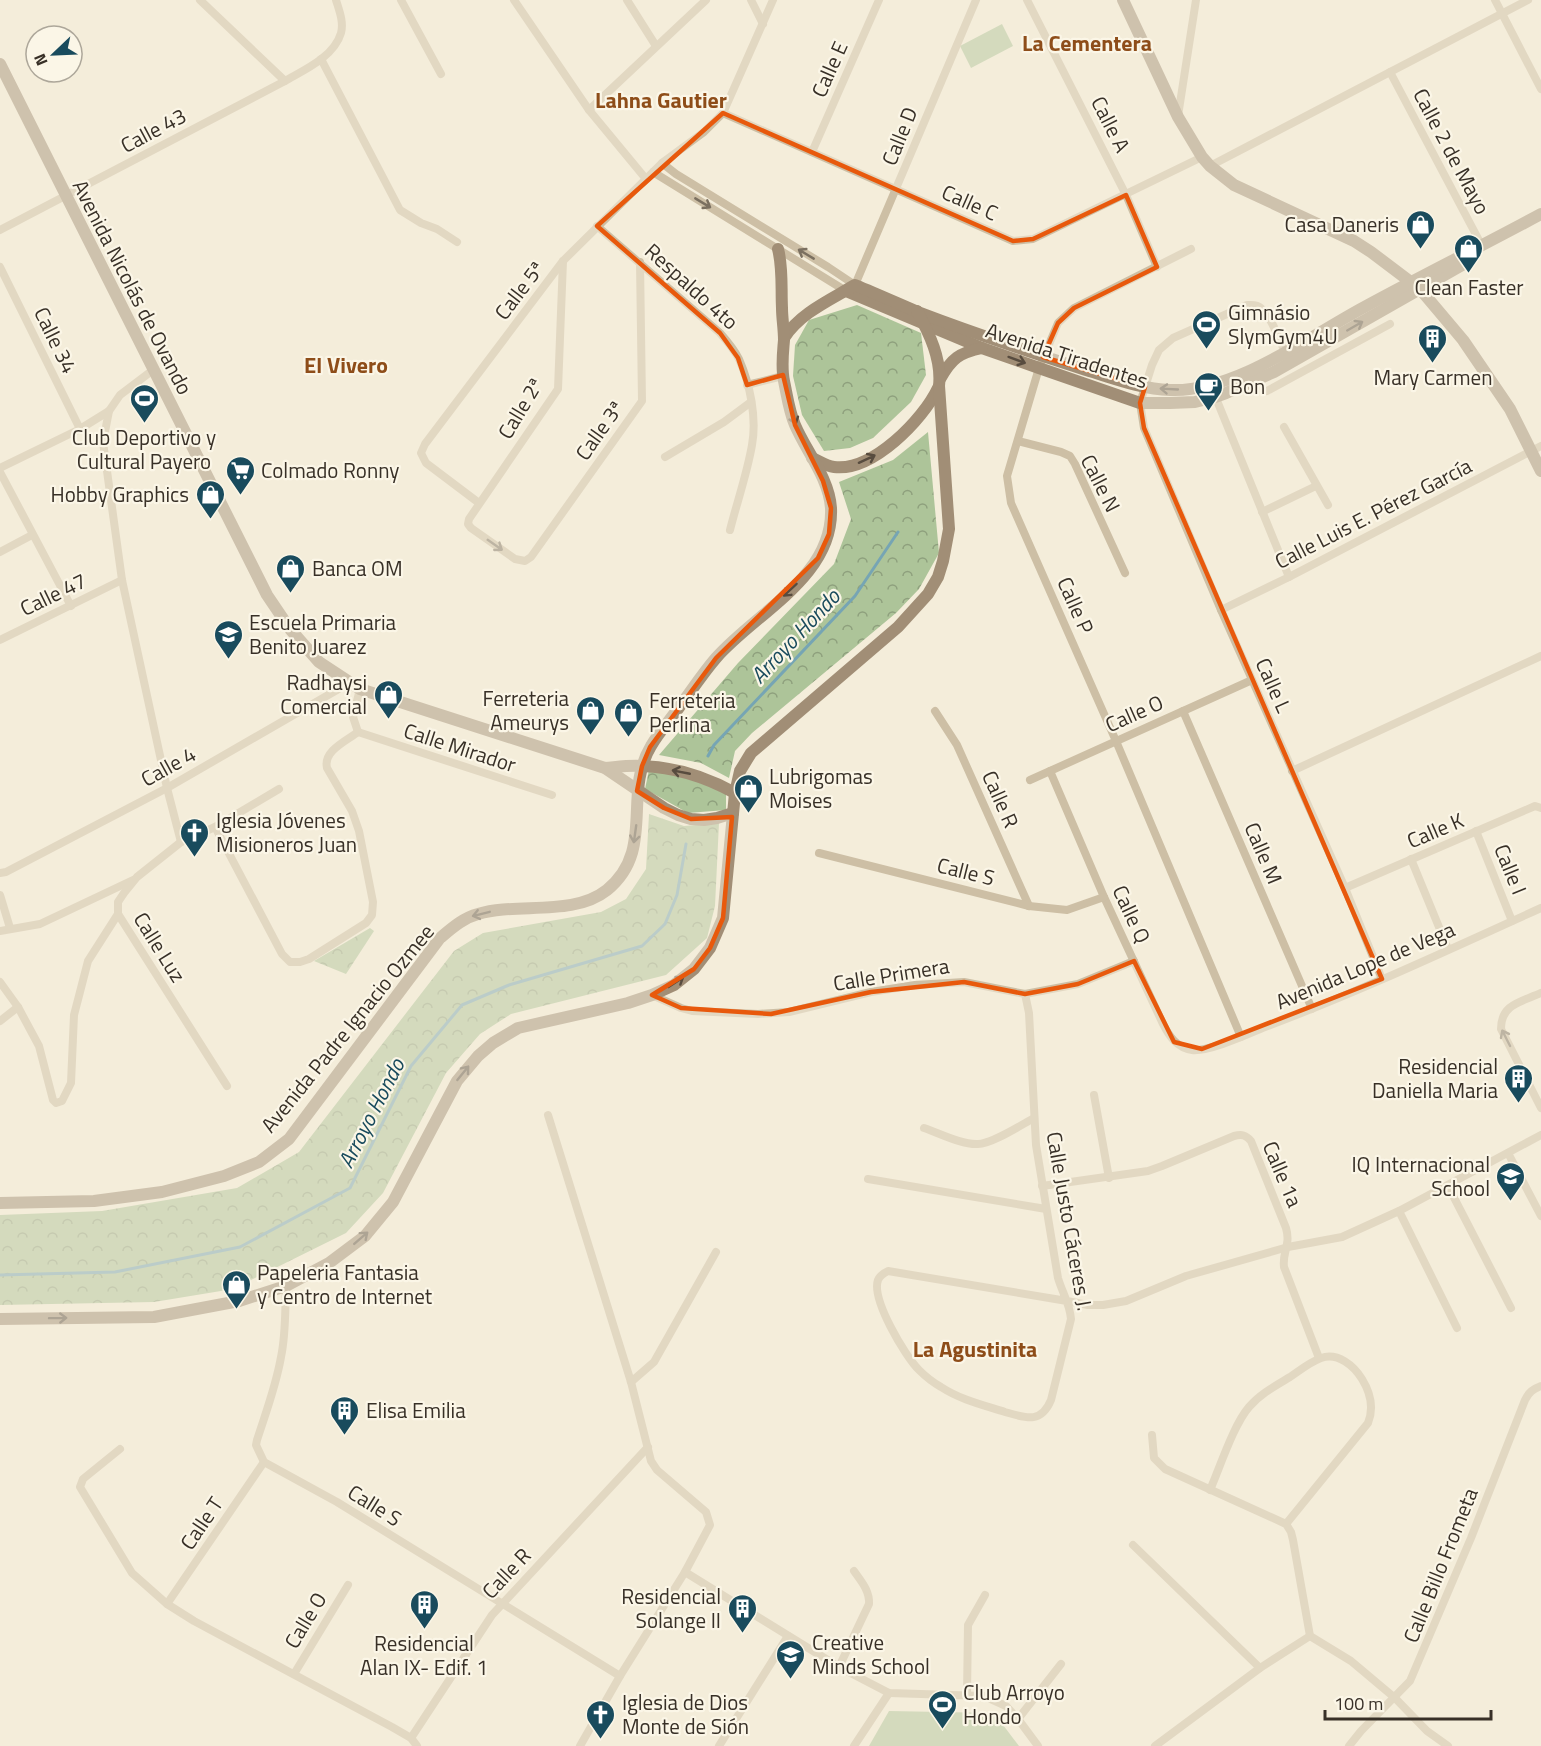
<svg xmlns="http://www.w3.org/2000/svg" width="1541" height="1746" font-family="'Titillium Web',sans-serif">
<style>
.park{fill:url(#park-crowns)}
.garden{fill:#adc499}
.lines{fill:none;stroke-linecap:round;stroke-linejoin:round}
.stream{stroke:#76a5b4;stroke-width:3}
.street{stroke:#cdbfa5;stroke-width:8}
.secondary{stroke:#a18e76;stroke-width:12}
.oneway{stroke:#7b7060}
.oneway2{stroke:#584c3f}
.marked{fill:none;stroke:#e8590c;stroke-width:4.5;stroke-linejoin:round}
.labels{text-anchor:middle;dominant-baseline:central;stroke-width:4.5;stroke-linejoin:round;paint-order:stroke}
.street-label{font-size:21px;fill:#383027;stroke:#fbf6e7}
.poi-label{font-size:21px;fill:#383027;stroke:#fbf6e7;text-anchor:start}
.neighbourhood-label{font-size:22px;font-weight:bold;fill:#8e4d19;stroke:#fbf6e7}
.water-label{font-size:22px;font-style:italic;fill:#194b5d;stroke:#fbf6e7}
</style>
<defs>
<pattern id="park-crowns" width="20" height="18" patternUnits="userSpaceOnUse" patternTransform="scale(1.5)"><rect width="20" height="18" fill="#adc499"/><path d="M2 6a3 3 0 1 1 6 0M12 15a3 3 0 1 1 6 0" fill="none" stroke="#8ea07d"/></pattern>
</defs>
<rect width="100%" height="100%" fill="#f4edda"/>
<!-- park -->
<g class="park">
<path d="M857 305 921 333 926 375 911 402 873 438 850 448 824 451 802 415 793 376 795 345 809 320Z"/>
<path d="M928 432 939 553 919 589 896 613 752 733 735 751 729 778 701 763 659 755 738 663 834 564 851 519 839 482 893 460Z"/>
<path d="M649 770 689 775 726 793V810L688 813 645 789Z"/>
<path d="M649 814 684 826 719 823 715 906 707 938 666 975 511 1014 480 1034 446 1073 383 1193 346 1233 233 1289 154 1302 0 1305V1215L102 1211 237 1188 299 1152 454 951 483 933 601 912 626 899 646 869Z"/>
<path d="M370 928 374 931 346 974 314 961Z"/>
</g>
<!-- garden -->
<g class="garden">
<path d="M1002 24 1013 46 971 68 960 46Z"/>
<path d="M889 1711 994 1713 1019 1746H869Z"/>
</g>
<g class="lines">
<!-- stream -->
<g class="stream">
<path d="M708 756 714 745 855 596 898 532"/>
<path d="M0 1275 115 1272 240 1247 350 1188 411 1066 462 1005 509 985 642 946 665 924 677 895 686 844"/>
</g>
<!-- street -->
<g class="street">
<path d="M200 0 285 81"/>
<path d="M401 0 441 74"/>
<path d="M514 0 589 110 646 179"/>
<path d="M627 0 656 46"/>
<path d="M751 0 763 24"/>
<path d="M1027 0 1126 195 1157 267"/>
<path d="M1495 0 1541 89"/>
<path d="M321 59 400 210 421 223 437 229 457 242"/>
<path d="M1390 72 1482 246"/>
<path d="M589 110 706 0"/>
<path d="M723 113 1013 241 1033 239 1202 157"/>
<path d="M1178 116 1196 0"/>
<path d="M812 152 879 0"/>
<path d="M662 163 676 174 828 267 855 285 976 0"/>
<path d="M1210 166 1528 0"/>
<path d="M653 172 846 291"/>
<path d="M597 226 720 333C727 341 734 349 739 359 750 384 757 418 752 445 747 474 737 502 730 530"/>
<path d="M0 230 285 81C304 70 334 57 341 33 344 22 339 10 336 0"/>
<path d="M1191 249 1074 308 1058 323 1039 368 1007 476 1011 503 1116 741 1241 1037"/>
<path d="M563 261 558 389 469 519 468 524 471 528 515 559 525 561 531 557 642 401 640 262"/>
<path d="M0 267 80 429"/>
<path d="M1287 357C1281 344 1272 317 1261 308 1257 304 1252 305 1247 305L1173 338 1159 350 1152 365 1140 403 1144 428 1221 610 1345 888 1382 979"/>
<path d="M747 385 783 376"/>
<path d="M1211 386 1289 577"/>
<path d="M1267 391 1390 324"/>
<path d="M109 411 103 442 122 580 167 788 181 842"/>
<path d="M1284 427 1328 505"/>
<path d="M1018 441 1061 452 1070 456 1075 464 1125 573"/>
<path d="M665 457 724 422 751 402"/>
<path d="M0 468 80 429 109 411 120 395 153 370"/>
<path d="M0 472 71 606"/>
<path d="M479 503 426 463 421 453 425 444 563 261 662 163 704 132 723 113 773 0"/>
<path d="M1262 512 1316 486"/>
<path d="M0 552 32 535"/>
<path d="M1221 610 1289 577 1541 446"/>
<path d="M0 640 122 580"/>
<path d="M935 711 957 745 1029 906"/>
<path d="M1183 711 1312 1009"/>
<path d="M358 732 552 795"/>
<path d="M358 732 353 717 360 689"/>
<path d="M1050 771 1104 897 1163 1024C1169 1036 1177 1048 1192 1050 1209 1052 1248 1034 1265 1027 1359 992 1450 949 1541 908"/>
<path d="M1292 771 1541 656"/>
<path d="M1030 780 1252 680"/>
<path d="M215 827 282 954 290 962H300L309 959 366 923 372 915 373 902 359 831 352 811 327 768C323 751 346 741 358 732"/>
<path d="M1476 831 1512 921"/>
<path d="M819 853 1029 906 1067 910 1104 897"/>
<path d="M1411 859 1448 949"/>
<path d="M0 873 6 872 167 788 349 683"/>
<path d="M1345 888 1535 806 1541 808"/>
<path d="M0 895 10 928"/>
<path d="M0 931 40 924 133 880"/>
<path d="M0 982 18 1007 39 1046 53 1100 56 1103 62 1101 71 1083 74 1015 88 961 118 914"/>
<path d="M1541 993C1521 1002 1501 1004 1501 1029L1541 1108"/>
<path d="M1025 994 1029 1013 1036 1145 1058 1278C1062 1292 1070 1304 1071 1319L1051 1400C1041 1424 1026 1418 1005 1412 983 1405 961 1400 941 1387 934 1383 925 1376 919 1370 905 1356 871 1299 878 1280 880 1275 884 1273 888 1271L1067 1301 1088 1305H1103L1126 1301 1186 1276 1288 1247 1342 1237 1399 1211 1541 1135"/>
<path d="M652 995 681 1008 692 1011 758 1014 789 1012 871 992 915 985 964 982 1025 994 1078 984 1134 961"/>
<path d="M0 1021 18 1007"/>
<path d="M227 1086 118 914V902L124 893 137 877 181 842 215 827 279 789"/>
<path d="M1094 1095 1109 1178"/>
<path d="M548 1115 631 1382 651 1461 657 1470 706 1512 710 1525 685 1572 620 1676 580 1746"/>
<path d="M924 1128C939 1133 962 1145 978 1144 992 1144 1021 1125 1034 1118"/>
<path d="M1508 1153 1541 1216"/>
<path d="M868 1179 1046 1209"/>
<path d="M1042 1186 1148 1171 1162 1166 1234 1136C1242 1134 1246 1135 1251 1141L1286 1228C1291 1245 1282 1252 1284 1267L1319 1358"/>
<path d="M1448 1186 1511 1308"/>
<path d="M1399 1211 1457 1328"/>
<path d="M286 1286C285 1310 286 1334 281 1357 276 1386 266 1412 257 1440L256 1445 264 1462 337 1502 620 1676"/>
<path d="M631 1382 654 1362 716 1252"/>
<path d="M1152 1435 1154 1458 1165 1469 1286 1524 1291 1532 1293 1540 1310 1636 1351 1661 1395 1698 1427 1731 1448 1746"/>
<path d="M120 1449 83 1479 80 1487 132 1573 167 1604 194 1621 392 1727 411 1738 417 1746"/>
<path d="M1210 1490C1220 1467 1234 1424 1249 1407 1260 1394 1275 1386 1290 1377 1299 1371 1310 1362 1321 1358 1338 1352 1354 1366 1362 1379 1370 1392 1374 1408 1368 1423L1286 1524"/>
<path d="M1133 1545 1260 1668"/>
<path d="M685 1572 839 1667 889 1693 984 1696 1006 1706 1018 1719 1038 1746"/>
<path d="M167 1604 264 1462"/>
<path d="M839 1667 869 1604C870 1591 861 1581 854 1571"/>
<path d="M294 1674 348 1585"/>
<path d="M967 1694 968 1625 985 1595"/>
<path d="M1018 1719 1061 1664"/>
<path d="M411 1738 492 1615 648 1447"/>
<path d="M719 1746 788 1636"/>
<path d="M854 1746 889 1693"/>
<path d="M1155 1746 1260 1668 1310 1636"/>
<path d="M1349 1746 1361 1731 1410 1681 1471 1538 1525 1400C1529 1392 1533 1389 1541 1386"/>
</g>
<!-- secondary -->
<g class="secondary">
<path d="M1123 0 1178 117 1202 157 1210 166 1234 185 1354 241 1371 252 1420 289 1463 340 1510 409 1541 471"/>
<path d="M0 64 267 595 290 629 319 662 360 689 605 768 664 808 678 815 691 819 704 820 717 818 733 813"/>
<path d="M846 291 982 348 1039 368 1140 403H1170L1195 402 1215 397 1226 393 1274 372 1462 265"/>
<path d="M784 338C800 313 830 300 855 285 877 294 897 303 918 312 973 333 1030 352 1086 370 1113 378 1141 389 1170 390 1235 393 1311 335 1368 305 1425 274 1484 245 1541 214"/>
<path d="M940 379C952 358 959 353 982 348"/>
<path d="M812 458C819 461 826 466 834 467 872 472 923 420 938 388"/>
<path d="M605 768C617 767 630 765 642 766 675 767 706 777 735 793"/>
<path d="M0 1203 94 1201 162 1192 224 1176 259 1162 289 1139 440 938C452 928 463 918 478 914 518 902 573 917 607 890 656 850 622 794 651 746 659 732 671 719 680 706 692 690 703 673 716 658 755 613 834 577 831 508 829 478 806 451 795 425 789 411 787 395 784 381 781 367 783 353 784 340 784 329 782 318 782 308 781 288 783 268 778 249"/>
<path d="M0 1319 154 1317 239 1301 286 1286 329 1263 365 1236 393 1202 457 1081 478 1056 493 1043 518 1028 628 1003 652 995 674 985 694 969 710 948 723 918 735 793 740 771 751 753 898 627 928 594 938 577 943 561 949 529 939 386C942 359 929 333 917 311"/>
</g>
</g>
<!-- one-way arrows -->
<defs><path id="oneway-shaft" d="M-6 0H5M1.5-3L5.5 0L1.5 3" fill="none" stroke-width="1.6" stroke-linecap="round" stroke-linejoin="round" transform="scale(1.5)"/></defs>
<g class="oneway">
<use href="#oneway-shaft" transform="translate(703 203) rotate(31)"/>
<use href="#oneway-shaft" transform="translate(806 254) rotate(-149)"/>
<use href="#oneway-shaft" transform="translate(495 545) rotate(35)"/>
<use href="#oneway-shaft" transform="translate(1506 1038) rotate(-117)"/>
</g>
<g class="oneway2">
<use href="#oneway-shaft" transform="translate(1355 326) rotate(-30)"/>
<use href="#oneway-shaft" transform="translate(1017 360) rotate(20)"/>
<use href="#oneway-shaft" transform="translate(1169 389) rotate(-177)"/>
<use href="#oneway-shaft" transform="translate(793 416) rotate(71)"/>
<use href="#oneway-shaft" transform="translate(867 459) rotate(-25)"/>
<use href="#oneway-shaft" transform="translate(790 590) rotate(137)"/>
<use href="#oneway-shaft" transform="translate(681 772) rotate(-169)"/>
<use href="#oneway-shaft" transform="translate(635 834) rotate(98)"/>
<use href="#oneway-shaft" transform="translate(481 914) rotate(166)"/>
<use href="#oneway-shaft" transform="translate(676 982) rotate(-33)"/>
<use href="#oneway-shaft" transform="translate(463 1073) rotate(-51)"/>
<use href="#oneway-shaft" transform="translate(361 1238) rotate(-41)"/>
<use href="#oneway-shaft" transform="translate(58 1318) rotate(-1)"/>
</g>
<!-- marked area -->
<path d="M0 0H1541V1746H0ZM723 113 1013 241 1033 239 1126 195 1157 267 1074 308 1058 323 1043 357 1145 387 1140 403 1144 428 1382 979 1202 1049 1174 1042 1134 961 1078 984 1025 994 964 982 871 992 771 1014 681 1008 652 995 694 969 710 948 723 918 732 817 691 819 664 808 637 791 642 766 650 747 716 658 818 558 829 534 831 508 823 481 795 425 783 375 747 385 738 358 720 333 597 226Z" fill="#f4edda" fill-opacity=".55" fill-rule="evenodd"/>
<path class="marked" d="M723 113 1013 241 1033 239 1126 195 1157 267 1074 308 1058 323 1043 357 1145 387 1140 403 1144 428 1382 979 1202 1049 1174 1042 1134 961 1078 984 1025 994 964 982 871 992 771 1014 681 1008 652 995 694 969 710 948 723 918 732 817 691 819 664 808 637 791 642 766 650 747 716 658 818 558 829 534 831 508 823 481 795 425 783 375 747 385 738 358 720 333 597 226Z"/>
<!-- icons -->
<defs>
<symbol id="shop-pin" viewBox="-11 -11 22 30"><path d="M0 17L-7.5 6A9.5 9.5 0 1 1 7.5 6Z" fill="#194b5d" stroke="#fbf6e7"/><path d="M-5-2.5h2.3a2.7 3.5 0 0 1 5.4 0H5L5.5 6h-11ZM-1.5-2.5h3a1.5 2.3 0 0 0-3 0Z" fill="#fff"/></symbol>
<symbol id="stadium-pin" viewBox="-11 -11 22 30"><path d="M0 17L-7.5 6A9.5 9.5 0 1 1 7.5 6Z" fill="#194b5d" stroke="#fbf6e7"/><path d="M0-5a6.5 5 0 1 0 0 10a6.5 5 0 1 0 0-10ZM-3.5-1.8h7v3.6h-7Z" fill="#fff"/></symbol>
<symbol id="building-pin" viewBox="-11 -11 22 30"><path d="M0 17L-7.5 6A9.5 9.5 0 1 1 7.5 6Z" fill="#194b5d" stroke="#fbf6e7"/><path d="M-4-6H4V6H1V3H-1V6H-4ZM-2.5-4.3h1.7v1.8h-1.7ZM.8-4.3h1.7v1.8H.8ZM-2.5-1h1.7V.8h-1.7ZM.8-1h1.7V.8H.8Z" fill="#fff"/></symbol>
<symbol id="cafe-pin" viewBox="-11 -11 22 30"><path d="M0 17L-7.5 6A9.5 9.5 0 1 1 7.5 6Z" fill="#194b5d" stroke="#fbf6e7"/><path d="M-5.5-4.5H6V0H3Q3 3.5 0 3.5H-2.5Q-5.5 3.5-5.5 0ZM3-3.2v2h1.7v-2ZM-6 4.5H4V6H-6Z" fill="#fff"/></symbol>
<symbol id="supermarket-pin" viewBox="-11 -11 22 30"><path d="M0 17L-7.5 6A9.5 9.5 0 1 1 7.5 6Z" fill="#194b5d" stroke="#fbf6e7"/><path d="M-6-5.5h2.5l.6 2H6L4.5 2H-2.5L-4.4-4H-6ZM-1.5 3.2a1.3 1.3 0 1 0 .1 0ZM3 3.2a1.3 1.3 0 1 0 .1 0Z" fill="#fff"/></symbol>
<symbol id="school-pin" viewBox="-11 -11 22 30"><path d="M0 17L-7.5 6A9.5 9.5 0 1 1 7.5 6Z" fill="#194b5d" stroke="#fbf6e7"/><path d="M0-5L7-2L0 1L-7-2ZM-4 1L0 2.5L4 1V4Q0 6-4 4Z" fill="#fff"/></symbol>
<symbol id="church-pin" viewBox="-11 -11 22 30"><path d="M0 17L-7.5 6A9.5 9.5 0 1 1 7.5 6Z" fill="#194b5d" stroke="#fbf6e7"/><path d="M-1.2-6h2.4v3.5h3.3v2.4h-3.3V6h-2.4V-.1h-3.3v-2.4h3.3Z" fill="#fff"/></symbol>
</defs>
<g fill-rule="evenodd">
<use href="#shop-pin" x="1404" y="208" width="33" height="45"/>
<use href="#shop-pin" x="1452" y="232" width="33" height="45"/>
<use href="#stadium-pin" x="1190" y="308" width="33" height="45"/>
<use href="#building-pin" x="1416" y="322" width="33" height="45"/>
<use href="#cafe-pin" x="1192" y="370" width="33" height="45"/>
<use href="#stadium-pin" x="128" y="382" width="33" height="45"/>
<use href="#supermarket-pin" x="224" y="454" width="33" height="45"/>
<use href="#shop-pin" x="194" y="478" width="33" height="45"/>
<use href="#shop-pin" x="274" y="552" width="33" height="45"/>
<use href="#school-pin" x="212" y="618" width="33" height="45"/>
<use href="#shop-pin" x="372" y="678" width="33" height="45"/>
<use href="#shop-pin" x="574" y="694" width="33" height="45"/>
<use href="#shop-pin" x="612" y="696" width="33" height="45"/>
<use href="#shop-pin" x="732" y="772" width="33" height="45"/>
<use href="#church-pin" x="178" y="816" width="33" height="45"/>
<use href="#building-pin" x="1502" y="1062" width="33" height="45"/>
<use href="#school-pin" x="1494" y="1160" width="33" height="45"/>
<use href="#shop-pin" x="220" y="1268" width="33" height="45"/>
<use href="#building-pin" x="328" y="1394" width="33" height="45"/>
<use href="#building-pin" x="408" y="1588" width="33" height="45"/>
<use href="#building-pin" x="726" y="1592" width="33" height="45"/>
<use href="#school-pin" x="774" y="1638" width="33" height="45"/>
<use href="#stadium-pin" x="926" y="1688" width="33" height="45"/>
<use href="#church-pin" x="584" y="1698" width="33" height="45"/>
</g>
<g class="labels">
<!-- street labels -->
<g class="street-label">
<text transform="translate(829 69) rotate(-66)">Calle E</text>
<text transform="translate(1111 124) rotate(63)">Calle A</text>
<text transform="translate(153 130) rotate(-28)">Calle 43</text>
<text transform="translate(899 136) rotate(-68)">Calle D</text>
<text transform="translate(1452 151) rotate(62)">Calle 2 de Mayo</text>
<text transform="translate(970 202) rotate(24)">Calle C</text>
<text transform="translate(692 286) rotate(42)">Respaldo 4to</text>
<text transform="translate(133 287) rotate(63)">Avenida Nicolás de Ovando</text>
<text transform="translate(519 290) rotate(-53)">Calle 5ª</text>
<text transform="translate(56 340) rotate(64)">Calle 34</text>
<text transform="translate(1067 355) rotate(18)">Avenida Tiradentes</text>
<text transform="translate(520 408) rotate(-59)">Calle 2ª</text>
<text transform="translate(599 430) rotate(-55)">Calle 3ª</text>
<text transform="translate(1101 483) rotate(63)">Calle N</text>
<text transform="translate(1373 513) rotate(-27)">Calle Luis E. Pérez García</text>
<text transform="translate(53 594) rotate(-26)">Calle 47</text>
<text transform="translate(1076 605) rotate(66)">Calle P</text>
<text transform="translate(1274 685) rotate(66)">Calle L</text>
<text transform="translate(1134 713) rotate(-24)">Calle O</text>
<text transform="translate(460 747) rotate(18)">Calle Mirador</text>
<text transform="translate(168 766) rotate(-29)">Calle 4</text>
<text transform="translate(1001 799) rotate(66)">Calle R</text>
<text transform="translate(1435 830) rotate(-23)">Calle K</text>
<text transform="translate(1264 853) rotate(67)">Calle M</text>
<text transform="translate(1511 869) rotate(68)">Calle I</text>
<text transform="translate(966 871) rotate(14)">Calle S</text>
<text transform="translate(1132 914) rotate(65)">Calle Q</text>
<text transform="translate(160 947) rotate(58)">Calle Luz</text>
<text transform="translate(1365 965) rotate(-23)">Avenida Lope de Vega</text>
<text transform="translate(891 974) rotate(-9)">Calle Primera</text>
<text transform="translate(347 1028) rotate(-51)">Avenida Padre Ignacio Ozmee</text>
<text transform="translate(1283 1174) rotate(67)">Calle 1a</text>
<text transform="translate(1070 1221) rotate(80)">Calle Justo Cáceres J.</text>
<text transform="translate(375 1505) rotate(32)">Calle S</text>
<text transform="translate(201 1523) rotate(-56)">Calle T</text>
<text transform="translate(1440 1565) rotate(-68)">Calle Billo Frometa</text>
<text transform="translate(506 1573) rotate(-47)">Calle R</text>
<text transform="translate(305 1620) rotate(-59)">Calle O</text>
</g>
<!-- poi labels -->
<g class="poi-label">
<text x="1399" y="224" text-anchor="end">Casa Daneris</text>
<text x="1469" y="287" text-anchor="middle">Clean Faster</text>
<text x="1228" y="312">Gimnásio<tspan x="1228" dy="24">SlymGym4U</tspan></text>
<text x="1433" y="377" text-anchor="middle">Mary Carmen</text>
<text x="1230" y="386">Bon</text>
<text x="144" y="437" text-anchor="middle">Club Deportivo y<tspan x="144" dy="24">Cultural Payero</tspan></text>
<text x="261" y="470">Colmado Ronny</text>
<text x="189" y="494" text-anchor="end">Hobby Graphics</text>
<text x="312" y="568">Banca OM</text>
<text x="249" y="622">Escuela Primaria<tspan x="249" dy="24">Benito Juarez</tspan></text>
<text x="367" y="682" text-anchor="end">Radhaysi<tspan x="367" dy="24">Comercial</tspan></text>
<text x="569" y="698" text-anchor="end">Ferreteria<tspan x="569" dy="24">Ameurys</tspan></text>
<text x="649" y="700">Ferreteria<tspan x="649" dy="24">Perlina</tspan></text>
<text x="769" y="776">Lubrigomas<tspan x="769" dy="24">Moises</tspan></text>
<text x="216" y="820">Iglesia Jóvenes<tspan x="216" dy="24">Misioneros Juan</tspan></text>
<text x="1498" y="1066" text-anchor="end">Residencial<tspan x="1498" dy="24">Daniella Maria</tspan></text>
<text x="1490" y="1164" text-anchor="end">IQ Internacional<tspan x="1490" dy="24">School</tspan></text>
<text x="257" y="1272">Papeleria Fantasia<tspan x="257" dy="24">y Centro de Internet</tspan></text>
<text x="366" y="1410">Elisa Emilia</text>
<text x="721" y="1596" text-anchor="end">Residencial<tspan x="721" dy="24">Solange II</tspan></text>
<text x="812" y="1642">Creative<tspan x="812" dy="24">Minds School</tspan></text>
<text x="424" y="1643" text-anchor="middle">Residencial<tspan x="424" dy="24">Alan IX- Edif. 1</tspan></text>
<text x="963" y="1692">Club Arroyo<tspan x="963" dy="24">Hondo</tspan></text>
<text x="622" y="1702">Iglesia de Dios<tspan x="622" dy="24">Monte de Sión</tspan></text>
</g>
<!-- neighbourhood labels -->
<g class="neighbourhood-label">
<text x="1087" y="43">La Cementera</text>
<text x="661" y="100">Lahna Gautier</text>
<text x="346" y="365">El Vivero</text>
<text x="975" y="1349">La Agustinita</text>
</g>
<!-- water labels -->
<g class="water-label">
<text transform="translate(795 636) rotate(-47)">Arroyo Hondo</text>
<text transform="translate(371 1113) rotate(-63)">Arroyo Hondo</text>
</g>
</g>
<!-- north arrow -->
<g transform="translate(54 54) rotate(247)"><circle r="28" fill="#fbf6e7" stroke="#ada79a" stroke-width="1.5"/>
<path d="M0-4.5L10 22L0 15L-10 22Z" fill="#194b5d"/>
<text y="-9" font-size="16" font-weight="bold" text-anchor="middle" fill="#383027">N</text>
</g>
<!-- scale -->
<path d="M1325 1710v9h166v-9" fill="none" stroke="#383027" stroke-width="3"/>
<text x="1334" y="1710" font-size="18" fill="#383027" stroke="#fbf6e7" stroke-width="4.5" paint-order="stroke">100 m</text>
</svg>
